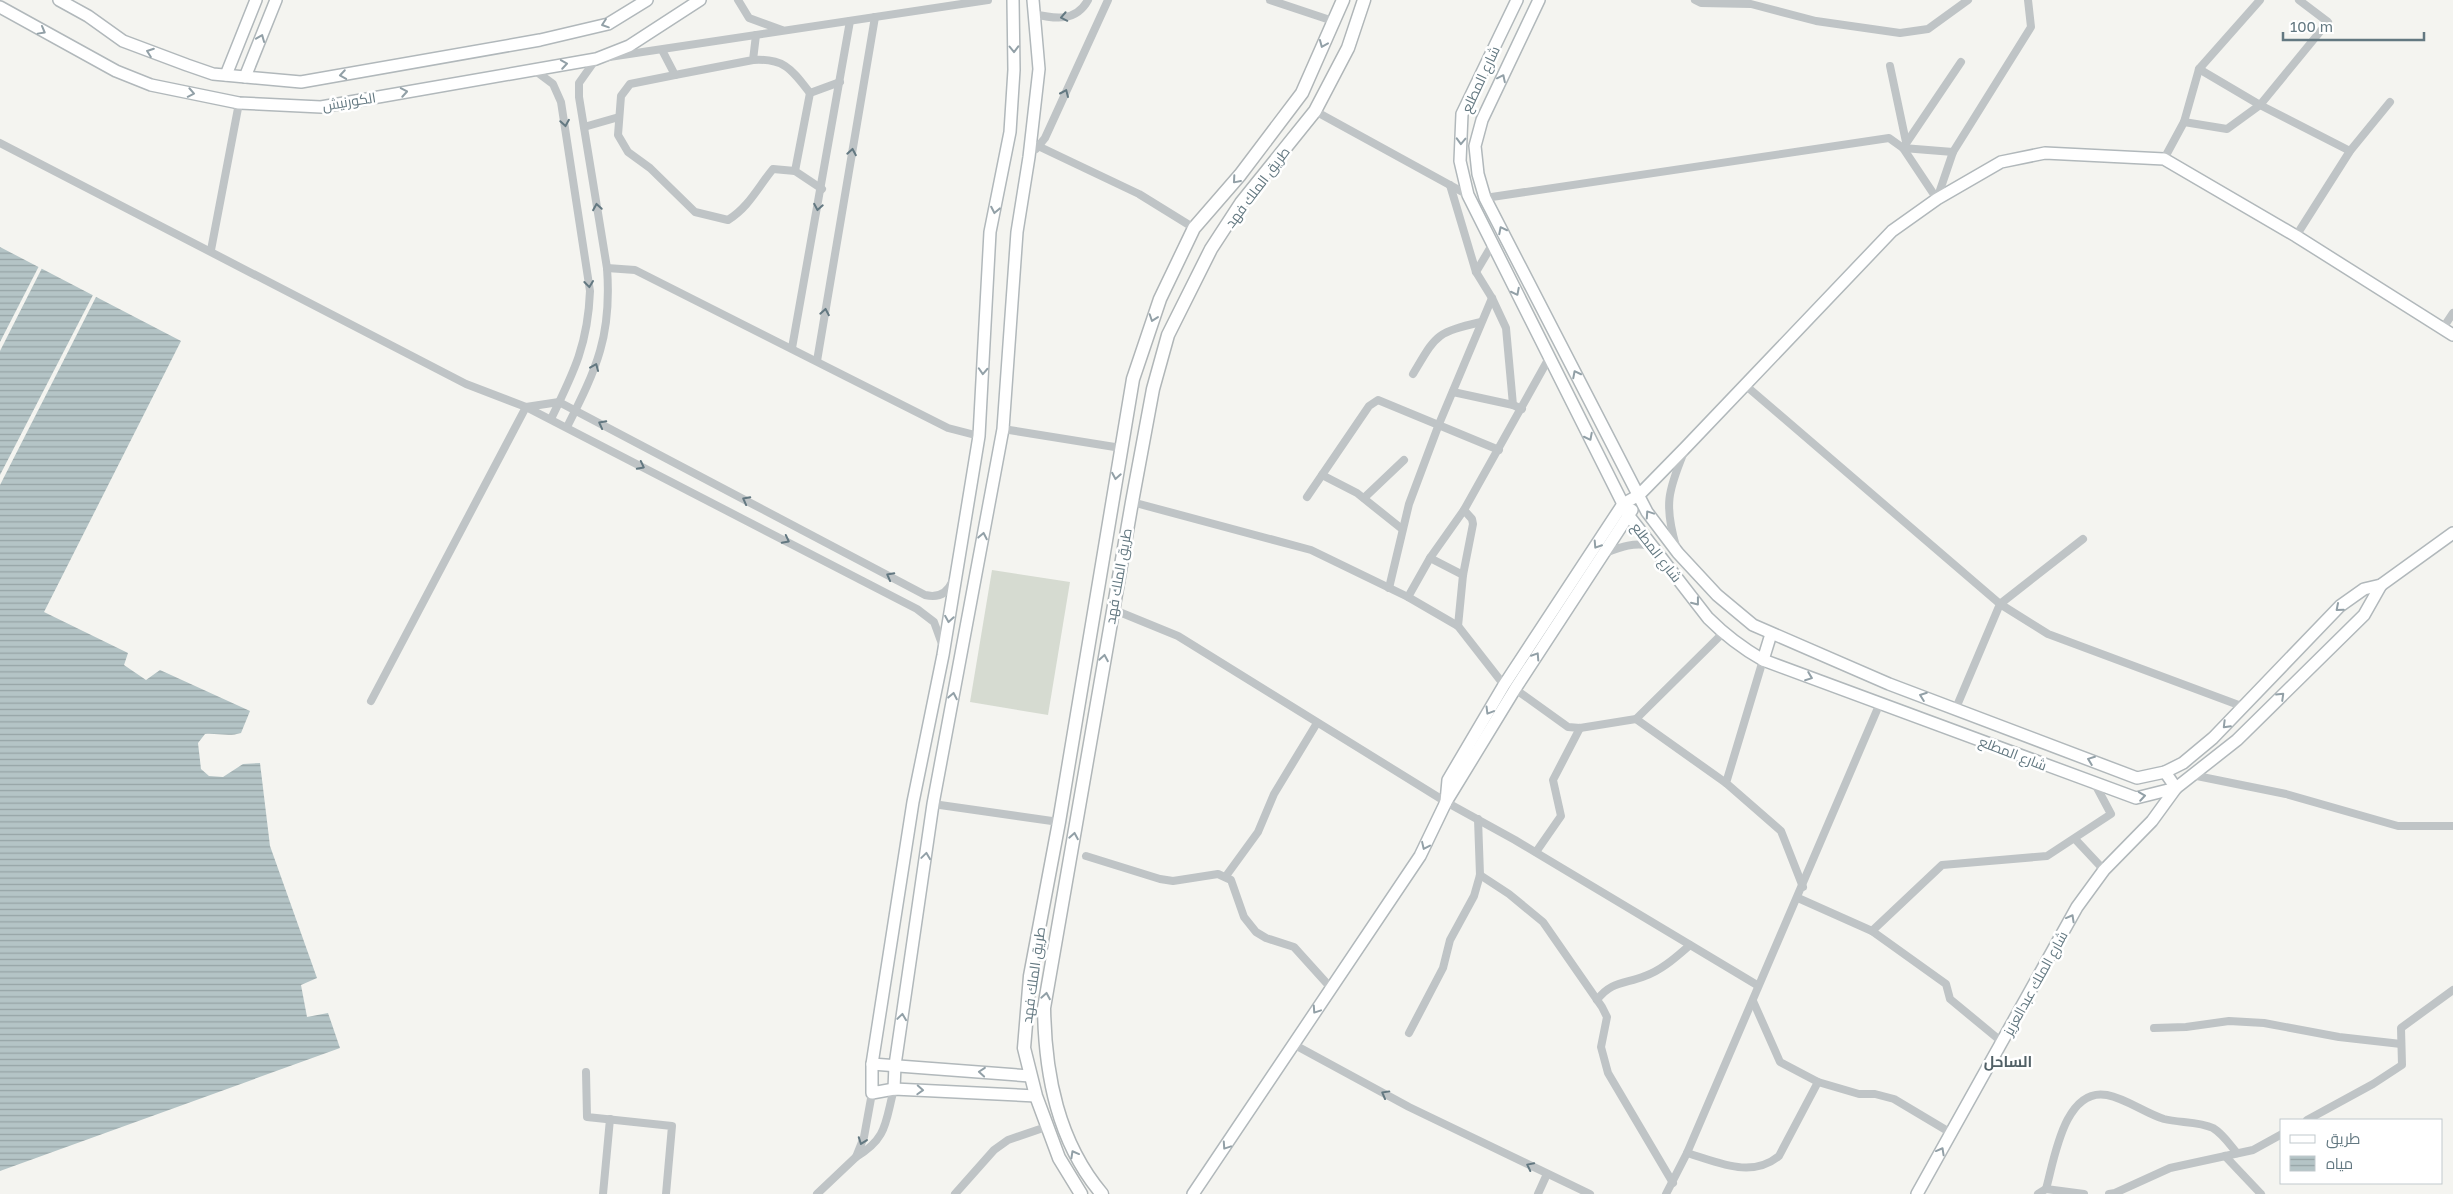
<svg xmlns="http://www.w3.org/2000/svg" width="2453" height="1194" font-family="'Golos Text',Cairo,sans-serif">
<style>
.pitch{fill:#d6dbd1}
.water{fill:url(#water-rules)}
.pier{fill:#f4f4f0}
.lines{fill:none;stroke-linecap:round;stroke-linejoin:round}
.secondary-casing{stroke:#b1b8bb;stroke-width:14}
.primary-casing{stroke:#b0b6b8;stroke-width:15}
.street{stroke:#bfc4c6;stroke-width:8}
.secondary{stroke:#fff;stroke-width:11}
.primary{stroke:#fff;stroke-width:12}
.oneway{stroke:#637881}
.oneway2{stroke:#92a0a7}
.labels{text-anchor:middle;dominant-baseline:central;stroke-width:5;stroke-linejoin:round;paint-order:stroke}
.street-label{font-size:14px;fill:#637881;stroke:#fff}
.neighbourhood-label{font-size:15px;font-weight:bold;fill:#516066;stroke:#fff}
</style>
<defs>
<pattern id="water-rules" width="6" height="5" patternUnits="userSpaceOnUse" patternTransform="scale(1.25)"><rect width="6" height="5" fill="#b4c4c6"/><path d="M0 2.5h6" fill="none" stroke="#96a4a6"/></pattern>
</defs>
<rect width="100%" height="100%" fill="#f4f4f0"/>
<!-- pitch -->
<path class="pitch" d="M992 570 1070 582 1048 715 970 702Z"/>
<!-- water -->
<path class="water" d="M0 247 181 341 44 612 128 653 124 665 146 680 160 670 250 711 241 733C229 737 217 733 205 734L198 743 201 769 209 776 223 777 243 764 260 763 270 846 317 978 301 985 307 1017 328 1013 340 1048 0 1171Z"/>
<!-- pier -->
<g class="pier">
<path d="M39 266 42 268 0 351V342Z"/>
<path d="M94 293 97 295 0 485V475Z"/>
</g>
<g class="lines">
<defs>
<g id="secondary">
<path d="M59 0 88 16 123 41 187 65 213 74 301 82 540 40 608 24 647 0"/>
<path d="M1013 0 1014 70 1010 132 990 232 979 436 943 655 913 802 872 1064V1093L894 1089 1036 1096"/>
<path d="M1517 0 1462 114 1460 161 1468 195 1629 516 1708 618C1725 635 1742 648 1763 660L2136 798 2176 788 2237 740 2364 615 2381 585"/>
<path d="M1539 0 1482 120 1475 146 1478 174 1485 198 1647 512 1678 553 1717 595 1753 625 1889 684 2137 778 2165 772 2183 763 2213 738 2340 606 2364 589 2381 585 2453 533"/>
<path d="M0 7 116 71 151 85 239 103 321 107 596 59 629 46 700 0"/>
<path d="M226 75 256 0"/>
<path d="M245 77 276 0"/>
<path d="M1763 660 1771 634"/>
<path d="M1446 802 1448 780 1504 685 1623 504 1639 495 1686 447 1892 231 1937 199 2001 162 2045 153 2164 159 2296 236 2453 335"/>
<path d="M872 1064 1030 1076"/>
<path d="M894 1089 895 1065 933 804 1003 429 1017 232 1029 157 1039 69 1033 0"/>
<path d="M1193 1194 1420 856 1446 802 1515 689 1632 510"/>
<path d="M1917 1194 2077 907 2104 870 2152 821 2176 788 2165 772"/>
</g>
<g id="primary">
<path d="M1081 1194 1059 1158 1036 1096 1024 1048 1030 976 1059 822 1133 379 1160 299 1194 228 1240 175 1302 93 1343 0"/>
<path d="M1102 1194C1058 1142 1045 1075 1044 1008L1132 502 1153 389 1168 335 1211 249 1241 203 1315 111 1348 48 1364 0"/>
</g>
</defs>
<!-- secondary casing -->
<use href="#secondary" class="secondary-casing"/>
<!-- primary casing -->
<use href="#primary" class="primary-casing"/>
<!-- street -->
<g class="street">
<path d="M738 0 749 18 782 30"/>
<path d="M1270 0 1333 21"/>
<path d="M1695 0 1701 3 1751 4 1816 21 1900 33 1928 29 1968 0"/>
<path d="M1034 14C1055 19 1076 22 1088 0"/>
<path d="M662 50 675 75 753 60 756 35"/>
<path d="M753 60C785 58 792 70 810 93"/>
<path d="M1961 62 1903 148 1937 199 1953 152 2031 27 2028 0"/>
<path d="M1890 66 1906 142"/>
<path d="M533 69 553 84 561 102 590 291C588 344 574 372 551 419"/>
<path d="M2199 69 2260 105 2350 151"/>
<path d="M675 75 630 84 621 96 618 135 628 152 650 168 695 212 728 220C749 207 758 187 773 169L795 171"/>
<path d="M1315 111 1468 195"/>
<path d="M2184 122 2227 129 2260 105 2328 22 2299 0"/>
<path d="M584 127 619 117"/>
<path d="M0 143 466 384 526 407 371 701"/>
<path d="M1038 146 1139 194 1194 228"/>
<path d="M1036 149 1045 138 1108 0"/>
<path d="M2164 159 2184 122 2199 69 2260 0"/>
<path d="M1450 185 1476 272 1492 298 1506 328 1513 405 1522 409"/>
<path d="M822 189 795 171 810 93 840 82"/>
<path d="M1485 198 1889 138 1903 148 1953 152"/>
<path d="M2296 236 2350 151 2390 102"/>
<path d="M211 250 239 103"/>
<path d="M607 268 635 270 948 428 979 436"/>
<path d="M1476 272 1492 245"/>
<path d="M2443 328 2453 313"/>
<path d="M792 348 850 21"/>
<path d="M817 361 875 17"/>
<path d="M1413 374C1437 334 1435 333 1481 322"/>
<path d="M1745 385 2000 604 1956 708"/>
<path d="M1453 392 1513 405"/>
<path d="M567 427C597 368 612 335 607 268L579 97V83L596 59 988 0"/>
<path d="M1003 429 1121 448"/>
<path d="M1322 475 1357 493 1402 529"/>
<path d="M1307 497 1369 406 1378 400 1499 450"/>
<path d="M1364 498 1404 460"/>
<path d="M1132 502 1311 550 1408 597 1458 626 1504 685"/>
<path d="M2083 539 2000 604 2048 634 2244 707"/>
<path d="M1676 546C1664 505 1668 491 1684 452"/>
<path d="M1605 553C1621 547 1634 542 1651 546"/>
<path d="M1430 558 1463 575"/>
<path d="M1389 588 1409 504 1439 424 1492 298"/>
<path d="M1408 597 1430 558 1464 510 1549 358"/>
<path d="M1112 609 1178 636 1446 802 1515 840 1757 985"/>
<path d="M1458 626 1463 575 1473 524 1472 519 1464 510"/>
<path d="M942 644 934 622 917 609 526 407 559 402 925 595C938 598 947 594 952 582"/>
<path d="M1763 660 1726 783 1781 831 1803 887"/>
<path d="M1515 689 1568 727 1580 728 1636 719 1723 633"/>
<path d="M1636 719 1726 783"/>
<path d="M2192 775 2286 794 2398 826H2453"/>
<path d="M933 804 1059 822"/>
<path d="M2075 839 2104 870"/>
<path d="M1536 852 1561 816 1553 780 1580 728"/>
<path d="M1086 856 1160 879 1173 881 1218 874 1231 880 1244 917 1256 932 1266 938 1294 947 1331 988"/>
<path d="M1480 875 1509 894 1543 922 1602 1007 1607 1017 1601 1047 1608 1073 1673 1183"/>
<path d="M1226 876 1258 832 1274 794 1317 723"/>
<path d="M1798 898 1872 931"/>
<path d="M1597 1000C1611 981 1625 984 1645 976 1662 970 1676 957 1690 945"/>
<path d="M1753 1001 1780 1062 1818 1082 1859 1094H1875L1894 1099 1951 1133"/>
<path d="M2154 1028 2186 1027 2229 1021 2264 1023 2339 1037 2401 1044"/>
<path d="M1409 1033 1443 968 1450 940 1474 896 1480 875 1478 819"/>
<path d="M2002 1042 1950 999 1946 984 1872 931 1942 865 2047 856 2111 814 2095 784"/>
<path d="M1293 1044 1409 1107 1590 1194"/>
<path d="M586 1072 587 1117 672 1126 666 1194"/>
<path d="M872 1093 864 1137 856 1157C888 1138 885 1122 894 1089"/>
<path d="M2307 1120 2373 1084 2402 1065 2401 1028 2453 990"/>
<path d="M1687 1153C1718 1162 1751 1179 1779 1156L1818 1082"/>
<path d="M2225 1156 2261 1194"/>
<path d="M2046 1189C2054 1161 2064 1087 2107 1095 2127 1099 2145 1113 2164 1119 2179 1123 2199 1121 2213 1128 2223 1134 2230 1145 2237 1153"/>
<path d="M603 1194 610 1119"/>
<path d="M817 1194 856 1157"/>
<path d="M955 1194 994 1150 1008 1140 1046 1127"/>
<path d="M1538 1194 1547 1174"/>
<path d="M1666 1194 1687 1153 1880 703"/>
<path d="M2038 1194 2046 1189 2084 1194"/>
<path d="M2109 1194 2115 1193 2170 1168 2253 1150 2282 1134"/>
</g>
<!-- secondary -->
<use href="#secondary" class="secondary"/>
<!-- primary -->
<use href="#primary" class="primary"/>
</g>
<!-- one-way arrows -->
<defs><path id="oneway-chevron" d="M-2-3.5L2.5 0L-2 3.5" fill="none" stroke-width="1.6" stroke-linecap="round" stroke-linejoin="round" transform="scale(1.25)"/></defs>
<g class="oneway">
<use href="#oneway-chevron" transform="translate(1064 17) rotate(169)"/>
<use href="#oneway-chevron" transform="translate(1065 93) rotate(-66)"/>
<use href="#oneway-chevron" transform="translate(565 123) rotate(81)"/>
<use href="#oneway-chevron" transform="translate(852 152) rotate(-80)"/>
<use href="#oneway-chevron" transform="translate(597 207) rotate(-99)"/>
<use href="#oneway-chevron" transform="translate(818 207) rotate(100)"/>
<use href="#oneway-chevron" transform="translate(589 284) rotate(83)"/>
<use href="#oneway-chevron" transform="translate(825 312) rotate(-80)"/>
<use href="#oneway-chevron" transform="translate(595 367) rotate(-67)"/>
<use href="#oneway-chevron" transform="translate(602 424) rotate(-152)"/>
<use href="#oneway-chevron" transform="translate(641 466) rotate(27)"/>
<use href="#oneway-chevron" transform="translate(746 500) rotate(-152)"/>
<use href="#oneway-chevron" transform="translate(786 540) rotate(27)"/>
<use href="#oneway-chevron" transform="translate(890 576) rotate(-152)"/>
<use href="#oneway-chevron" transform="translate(1385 1094) rotate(-151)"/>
<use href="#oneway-chevron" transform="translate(862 1141) rotate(110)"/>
<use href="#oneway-chevron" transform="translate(1530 1166) rotate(-154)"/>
</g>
<g class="oneway2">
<use href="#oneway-chevron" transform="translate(605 24) rotate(161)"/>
<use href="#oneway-chevron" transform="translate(42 31) rotate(29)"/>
<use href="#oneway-chevron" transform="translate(261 38) rotate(-68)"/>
<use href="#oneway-chevron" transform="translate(1323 44) rotate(113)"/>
<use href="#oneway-chevron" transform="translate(1014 49) rotate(89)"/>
<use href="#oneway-chevron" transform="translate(150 52) rotate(-160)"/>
<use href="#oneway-chevron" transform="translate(564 64) rotate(-9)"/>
<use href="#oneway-chevron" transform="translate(343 75) rotate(171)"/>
<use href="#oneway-chevron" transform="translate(1502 78) rotate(-64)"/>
<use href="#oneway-chevron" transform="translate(404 92) rotate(-10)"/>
<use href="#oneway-chevron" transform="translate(191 93) rotate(11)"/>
<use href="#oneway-chevron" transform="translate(1461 141) rotate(92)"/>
<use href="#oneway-chevron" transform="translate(1236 180) rotate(131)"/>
<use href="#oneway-chevron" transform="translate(995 210) rotate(101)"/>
<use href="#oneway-chevron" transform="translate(1502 230) rotate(-117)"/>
<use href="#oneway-chevron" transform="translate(1516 292) rotate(63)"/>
<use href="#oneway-chevron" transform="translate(1153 318) rotate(109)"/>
<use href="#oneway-chevron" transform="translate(983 371) rotate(93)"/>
<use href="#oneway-chevron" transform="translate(1576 374) rotate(-117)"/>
<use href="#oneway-chevron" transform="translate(1589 437) rotate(63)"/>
<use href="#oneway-chevron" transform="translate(1116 476) rotate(100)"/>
<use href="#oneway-chevron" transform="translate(1649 514) rotate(-124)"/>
<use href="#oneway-chevron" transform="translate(983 536) rotate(-79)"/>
<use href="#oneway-chevron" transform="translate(1597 545) rotate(123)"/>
<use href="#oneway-chevron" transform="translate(1696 602) rotate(52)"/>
<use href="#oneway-chevron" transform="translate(2339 608) rotate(139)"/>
<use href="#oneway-chevron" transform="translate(949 619) rotate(99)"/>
<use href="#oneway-chevron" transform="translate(1536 656) rotate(-57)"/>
<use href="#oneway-chevron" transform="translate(1104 658) rotate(-80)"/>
<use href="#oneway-chevron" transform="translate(1809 677) rotate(21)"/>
<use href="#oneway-chevron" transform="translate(953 696) rotate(-79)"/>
<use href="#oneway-chevron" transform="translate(1923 696) rotate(-160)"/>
<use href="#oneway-chevron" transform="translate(2281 696) rotate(-44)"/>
<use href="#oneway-chevron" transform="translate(1489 711) rotate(121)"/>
<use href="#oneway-chevron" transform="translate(2226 725) rotate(135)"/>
<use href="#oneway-chevron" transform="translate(2091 760) rotate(-159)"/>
<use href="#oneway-chevron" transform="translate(2142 796) rotate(-9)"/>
<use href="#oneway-chevron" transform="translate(1074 836) rotate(-80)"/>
<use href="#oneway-chevron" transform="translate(1425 846) rotate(115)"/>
<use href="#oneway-chevron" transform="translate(926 856) rotate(-82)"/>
<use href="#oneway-chevron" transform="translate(2071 918) rotate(-61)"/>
<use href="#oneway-chevron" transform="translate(1046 996) rotate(-80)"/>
<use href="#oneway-chevron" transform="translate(1316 1010) rotate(124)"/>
<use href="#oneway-chevron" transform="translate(902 1017) rotate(-82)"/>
<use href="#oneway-chevron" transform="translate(982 1072) rotate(-175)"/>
<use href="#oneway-chevron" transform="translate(920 1090) rotate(3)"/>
<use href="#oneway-chevron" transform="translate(1226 1146) rotate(124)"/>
<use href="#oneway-chevron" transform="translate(1941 1151) rotate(-61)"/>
<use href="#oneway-chevron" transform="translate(1074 1154) rotate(-119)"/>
</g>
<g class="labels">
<!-- street labels -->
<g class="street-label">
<text transform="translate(1480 79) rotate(-65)">شارع المطلع</text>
<text transform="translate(349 101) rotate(-9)">الكورنيش</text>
<text transform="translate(1257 187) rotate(-53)">طريق الملك فهد</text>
<text transform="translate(1657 552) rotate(52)">شارع المطلع</text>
<text transform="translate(1118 576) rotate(-80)">طريق الملك فهد</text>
<text transform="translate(2013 753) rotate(21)">شارع المطلع</text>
<text transform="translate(1033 975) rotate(-82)">طريق الملك فهد</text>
<text transform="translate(2035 983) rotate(-61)">شارع الملك عبدالعزيز</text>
</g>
<!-- neighbourhood labels -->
<g class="neighbourhood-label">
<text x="2008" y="1061">الساحل</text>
</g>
</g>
<!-- legend -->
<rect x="2280" y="1119" width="162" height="65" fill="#ffffff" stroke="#c1c9cd"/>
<rect x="2290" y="1135" width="25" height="8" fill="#ffffff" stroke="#c1c9cd"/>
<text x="2326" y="1144" font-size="15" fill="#637881">طريق</text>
<rect x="2290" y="1156" width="25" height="15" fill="url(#water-rules)" stroke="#c1c9cd"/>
<text x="2326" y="1169" font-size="15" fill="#637881">مياه</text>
<!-- scale -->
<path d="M2283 32v8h141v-8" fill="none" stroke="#637881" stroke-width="2.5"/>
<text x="2290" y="32" font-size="15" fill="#637881" stroke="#ffffff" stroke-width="4" paint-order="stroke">100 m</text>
</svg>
